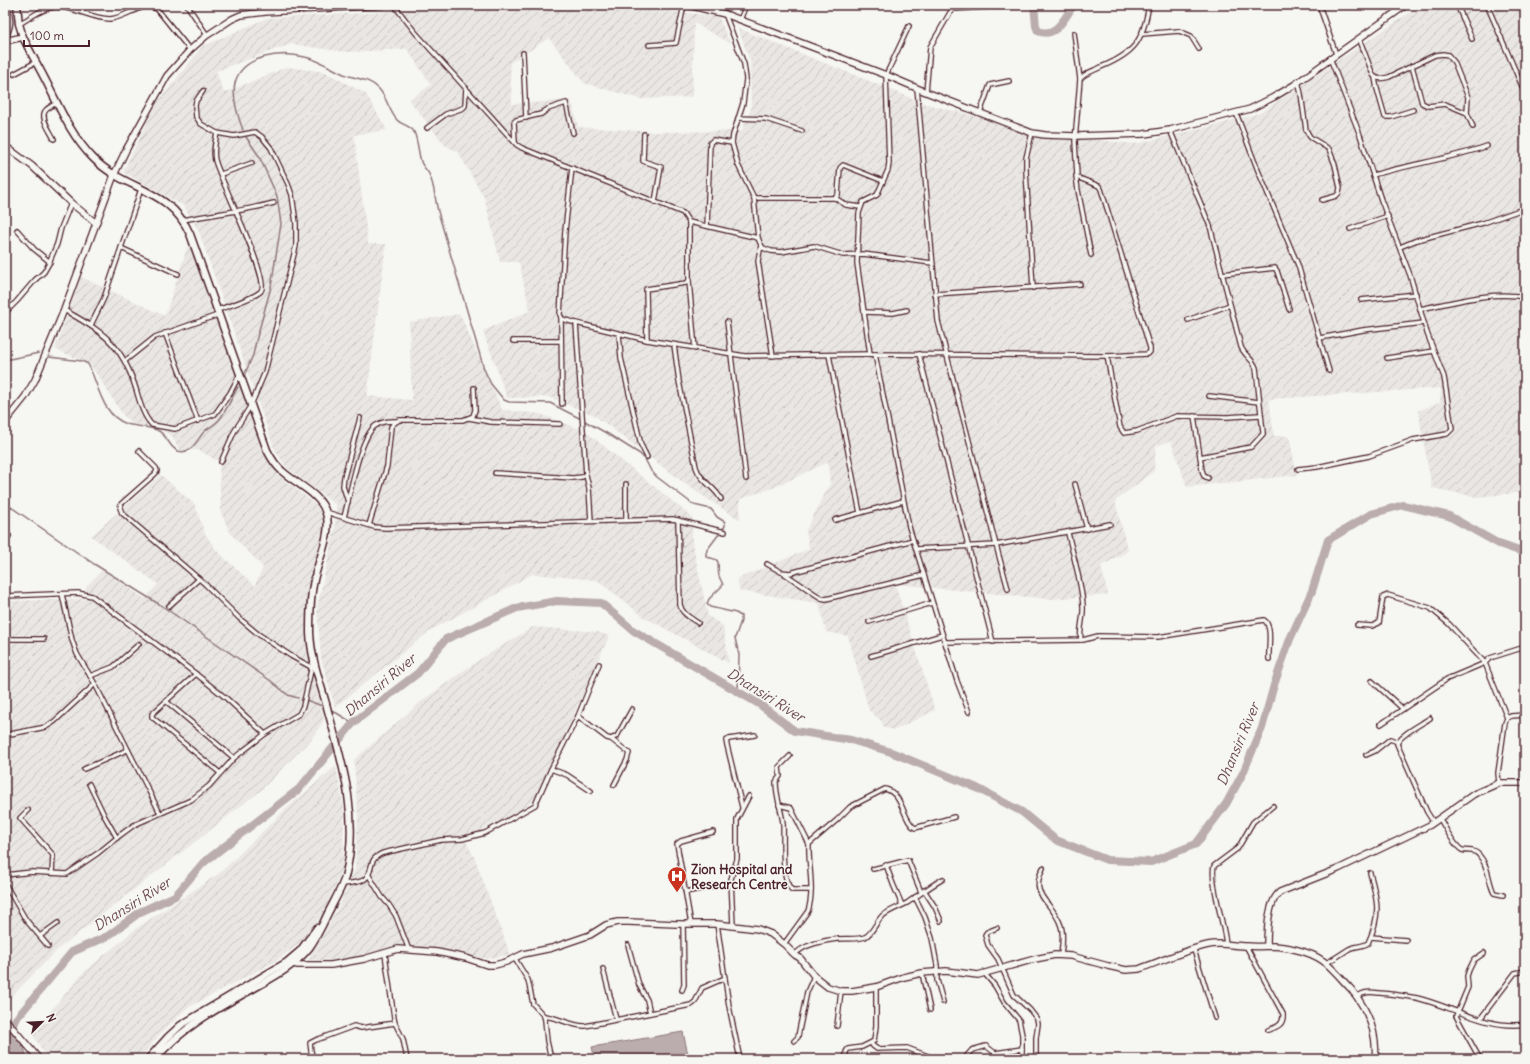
<svg xmlns="http://www.w3.org/2000/svg" width="1530" height="1064" font-family="Delius,sans-serif">
<style>
.industrial{fill:url(#industrial-furrows)}
.water{fill:#bbadae;stroke:#8e747a}
.lines{fill:none;stroke-linecap:round;stroke-linejoin:round}
.stream{stroke:#8e747a;stroke-width:1.5}
.river{stroke:#bbadae;stroke-width:8}
.street-casing{stroke:#4a1f2b;stroke-width:6}
.secondary-casing{stroke:#4a1f2b;stroke-width:8}
.primary-casing{stroke:#4a1f2b;stroke-width:9}
.street{stroke:#f6f6f2;stroke-width:3.5}
.secondary{stroke:#f6f6f2;stroke-width:5.5}
.primary{stroke:#f6f6f2;stroke-width:6}
.labels{text-anchor:middle;dominant-baseline:central;stroke-width:3;stroke-linejoin:round;paint-order:stroke}
.poi-label{font-size:13px;font-weight:bold;fill:#4a1f2b;stroke:#f6f6f2;text-anchor:start}
.water-label{font-size:14px;font-style:italic;fill:#6c4a52;stroke:#f6f6f2}
</style>
<defs>
<pattern id="industrial-furrows" width="10" height="10" patternUnits="userSpaceOnUse"><rect width="10" height="10" fill="#e9e6e3"/><path d="M-1 1l2-2M0 10L10 0M9 11l2-2" fill="none" stroke="#c9c5c3"/></pattern>
</defs>
<rect width="100%" height="100%" fill="#f6f6f2"/>
<filter id="ink" filterUnits="userSpaceOnUse"><feTurbulence type="fractalNoise" baseFrequency=".025" numOctaves="2"/><feDisplacementMap in="SourceGraphic" scale="8" xChannelSelector="R" yChannelSelector="G"/><feConvolveMatrix kernelMatrix="1 2 1 2 8 2 1 2 1" color-interpolation-filters="sRGB"/></filter>
<g filter="url(#ink)">
<!-- industrial -->
<g class="industrial">
<path d="M598 5 718 16 730 43 694 23 692 97 640 99 584 83 549 38 510 63 512 104 571 100 578 127 654 132 742 131 751 109 750 61 738 28 926 104 1052 135 1135 144 1216 125 1260 113 1421 5H1525V492L1477 497 1432 488 1418 411 1440 402 1441 388 1269 399 1274 436H1289L1297 475 1187 487 1171 441 1156 446 1154 471 1115 501 1128 551 1101 566 1108 595 1050 599 895 584 935 710 895 730 885 728 881 721 869 710 848 636 826 632 819 603 740 591 737 579 809 549 806 530 830 484 828 462 775 487 740 499V520L691 488 594 415 548 397 507 398 483 331 530 311 519 262H500L485 199 458 152 445 145 409 100 431 85 407 49 346 52 291 44 216 71 224 93 287 67 325 72 366 94 387 130 354 135 368 244H386L367 396 412 400 409 322 460 314 502 410 540 414 585 431 692 517V542L708 616 723 626 729 663 644 617 597 580 532 574 488 599 431 630 335 707 321 658 317 608 335 528 336 505 287 468 274 448 199 232 184 206 123 172 156 104 203 46 267 18 505 6Z"/>
<path d="M189 242 267 458 279 476 315 504 324 516V531L307 589 306 647 324 720 312 738 260 791 58 949 5 1003V601L86 599V587L102 570 145 599 158 584 91 536 161 475 195 505 205 534 217 551 255 586 263 567 231 534 221 513 219 462 199 450H180L172 436 163 431 131 423 123 415 90 364 55 349 81 277 165 316Z"/>
<path d="M533 627 598 632 609 636 536 798 522 809 471 835 463 836 475 859 510 954 487 959 438 950 398 947 344 961 308 960 339 906 355 869 358 817 354 760 423 700 479 660Z"/>
<path d="M336 766 344 810 343 868 324 912 302 941 276 961 187 1008 159 1035 140 1059H47L32 1033 84 972 137 928 220 873 285 810Z"/>
</g>
<!-- water -->
<g class="water">
<path d="M5 1025 24 1047 27 1059H5Z"/>
<path d="M683 1032 689 1059H595L592 1047Z"/>
</g>
<g class="lines">
<!-- stream -->
<g class="stream">
<path d="M243 130C238 117 232 97 235 83 242 55 281 51 305 57 320 60 332 69 346 75 358 79 370 79 379 89 387 98 389 111 397 120 402 125 411 126 414 132 418 140 419 159 422 164 424 168 427 170 429 174 435 186 435 202 439 215 454 266 469 317 484 369L491 384 504 400 509 402 550 403 583 420 608 434 640 454 645 459 651 471 657 477 694 505 711 509 717 517 725 522V526L707 550 706 554V557C724 560 716 562 719 576 720 579 722 582 723 585L709 599 707 604 710 607 736 613 741 616V621L735 638 739 655 738 692"/>
<path d="M49 357 82 361 88 364C99 385 101 415 127 424 137 427 148 426 157 430 167 434 169 448 178 451 191 455 197 440 203 433 207 428 213 426 218 421 225 414 232 397 238 387"/>
<path d="M5 360 39 353"/>
<path d="M244 376 253 355 256 341 271 287 281 224 277 196 259 156 246 137"/>
<path d="M5 503 94 564 162 606 271 681 288 695 298 698"/>
<path d="M306 700 325 707"/>
<path d="M330 709 353 723"/>
</g>
<!-- river -->
<g class="river">
<path d="M1034 5 1036 26 1038 31C1057 39 1065 16 1074 5"/>
<path d="M5 1039 16 1019 72 952 108 936 140 912 175 896 203 863 299 789 354 722 418 673 446 639 517 608 557 601 601 603 634 631 759 704 795 731 851 740 891 752 977 788 1022 812 1056 840 1107 860 1151 862 1196 844 1226 804 1243 773 1262 728 1274 685 1290 639 1312 591 1328 540 1371 514 1403 505 1449 516 1499 544 1525 553"/>
</g>
<defs>
<g id="street">
<path d="M131 5 134 11"/>
<path d="M187 5 207 35"/>
<path d="M394 5 415 32 517 145 522 148 683 213 689 222 758 238"/>
<path d="M1319 5 1336 54"/>
<path d="M1457 5 1472 39"/>
<path d="M1487 5 1525 93"/>
<path d="M725 14 744 64 746 79 743 103 733 135 732 143 738 165 754 198 758 238 761 245 763 248 771 251 781 252 814 246 843 255 863 254 932 263"/>
<path d="M740 20 746 5"/>
<path d="M19 24C30 18 42 8 55 7 74 6 91 19 110 19 126 18 141 1 157 9L190 50"/>
<path d="M1074 33 1080 79"/>
<path d="M1142 34 1179 31 1191 36 1199 49"/>
<path d="M1359 38 1373 75C1377 80 1383 79 1389 77L1435 55 1443 54 1448 55 1454 62 1468 97 1467 113 1473 127"/>
<path d="M5 39C12 26 12 20 7 5"/>
<path d="M649 45 676 43 684 5"/>
<path d="M523 53 526 118"/>
<path d="M1412 66 1422 103 1428 106 1445 104 1467 113"/>
<path d="M14 74 36 62"/>
<path d="M1375 78 1377 89 1385 117H1391L1413 110"/>
<path d="M1298 81 1301 94 1306 130 1310 137 1329 149 1335 165 1340 188 1339 193 1336 196 1322 200"/>
<path d="M203 91 196 101 195 106 196 117 201 124 217 133 234 136 255 132 262 137 271 148 288 184 292 195 296 223V246L265 372 251 405 234 432 221 462"/>
<path d="M926 92 930 47 951 11 954 9 989 7 998 5"/>
<path d="M980 113 990 85 1009 81"/>
<path d="M1236 113 1257 168 1298 265 1329 371"/>
<path d="M738 118 766 119 802 131"/>
<path d="M427 128 446 114 463 108 465 106 466 88"/>
<path d="M1170 130 1210 226 1241 347C1244 355 1253 359 1256 368L1263 432V434L1251 447 1200 457"/>
<path d="M1032 133 1026 158V171L1033 288"/>
<path d="M644 134 643 161 661 167 655 202"/>
<path d="M54 139C51 132 39 117 46 110 49 107 53 105 57 103"/>
<path d="M515 142 514 122 516 120 541 114 548 109 566 103 573 133"/>
<path d="M572 168 565 231 560 315 562 319 576 323 647 340 745 356 870 354 1107 356 1147 354 1150 352V348L1101 189 1099 186 1079 178 1077 176 1075 141 1080 79C1086 72 1094 71 1101 67 1135 53 1143 41 1149 5"/>
<path d="M221 174 252 163"/>
<path d="M1373 175C1411 164 1450 159 1487 146"/>
<path d="M1076 176 1078 190 1091 255"/>
<path d="M754 198H835L838 195 840 168 843 165 883 181"/>
<path d="M835 198 846 205 860 207"/>
<path d="M183 220C213 214 244 211 274 203"/>
<path d="M707 226 710 143 713 140 732 143"/>
<path d="M1350 229 1388 216"/>
<path d="M17 230 34 249 50 262"/>
<path d="M761 245 758 261 773 356"/>
<path d="M1400 247 1417 240 1483 223 1523 209"/>
<path d="M121 248 178 274"/>
<path d="M1222 274 1275 268 1277 271 1289 309"/>
<path d="M689 281 695 349"/>
<path d="M935 294 1080 284"/>
<path d="M1361 300 1416 294"/>
<path d="M1420 309C1455 302 1490 291 1525 297"/>
<path d="M64 310C102 331 121 343 135 386 139 398 142 415 152 425L175 429 215 414 230 393 240 374"/>
<path d="M217 310C226 307 256 297 261 291 271 280 219 178 215 160 213 151 215 142 217 133"/>
<path d="M864 312 893 313 907 310"/>
<path d="M5 313 17 301 35 280 44 272 48 265 57 244 61 228 71 203"/>
<path d="M561 317 562 404"/>
<path d="M1188 320 1230 305"/>
<path d="M727 322 746 479"/>
<path d="M91 325 104 298 141 189"/>
<path d="M165 333 198 421"/>
<path d="M619 334 621 358 641 445 647 457"/>
<path d="M1320 338 1363 330 1424 323"/>
<path d="M647 340 646 289 686 283 689 281V222"/>
<path d="M513 341H560"/>
<path d="M674 345 679 381 696 467C700 481 714 486 721 499"/>
<path d="M870 354 857 263 859 213 863 202 877 195 888 170 889 163 886 75 909 26"/>
<path d="M875 354 909 527 957 681 969 712"/>
<path d="M919 354 993 642"/>
<path d="M829 355 860 513"/>
<path d="M1107 356 1120 427 1124 433 1137 431 1177 416 1227 417 1260 415"/>
<path d="M1387 358 1434 351"/>
<path d="M125 361 155 337 218 315"/>
<path d="M1209 396 1259 402"/>
<path d="M1194 416 1202 470 1204 476 1208 478"/>
<path d="M469 418 491 422 560 424"/>
<path d="M139 451 156 468 157 471 155 474 121 504 120 508 122 513 205 584 239 618 258 634 291 656 311 667"/>
<path d="M1298 469 1317 467 1369 456 1413 440 1447 434 1452 429 1444 377 1427 333 1410 275 1381 200 1360 135 1330 58"/>
<path d="M495 473 573 478 582 477 586 475 576 323"/>
<path d="M586 475 589 488 591 521"/>
<path d="M1075 484 1087 529"/>
<path d="M348 502 343 486 344 477 360 418"/>
<path d="M326 512 374 527 385 528 673 519 725 532"/>
<path d="M344 517C350 496 359 439 375 426 382 421 388 421 396 421"/>
<path d="M626 520V484"/>
<path d="M678 520 680 605C682 614 691 618 698 623"/>
<path d="M835 520 903 501"/>
<path d="M369 525 387 466 391 427 393 424 399 420H463L473 416 475 410 474 388"/>
<path d="M1068 533C1073 555 1082 584 1083 606 1084 618 1079 628 1081 640"/>
<path d="M5 544 9 536"/>
<path d="M916 549 996 545 938 321 917 88"/>
<path d="M767 564 781 572 790 573 913 540"/>
<path d="M785 574 821 598 826 599 924 575"/>
<path d="M1008 589 996 545 1110 524"/>
<path d="M62 594 72 640 77 654 95 684 160 813"/>
<path d="M5 596 78 593 92 596 196 674 226 698 265 734"/>
<path d="M169 606 199 579"/>
<path d="M869 622 932 603"/>
<path d="M1357 625 1372 626 1379 623 1383 597 1388 595 1430 608 1449 624 1485 663 1447 679 1381 724"/>
<path d="M5 639H44"/>
<path d="M945 642 1083 640 1098 636 1158 637 1264 620C1273 626 1268 649 1269 659"/>
<path d="M871 656 942 635"/>
<path d="M196 674 152 714V717L220 773"/>
<path d="M90 676 113 667 139 644"/>
<path d="M1372 681 1403 709"/>
<path d="M167 702 234 758"/>
<path d="M578 716 607 738 611 739 617 736 632 709"/>
<path d="M1430 718C1422 724 1399 735 1397 744L1427 812 1434 823"/>
<path d="M1507 718 1485 663 1490 658 1525 647"/>
<path d="M5 735 46 727 55 721 95 684"/>
<path d="M611 739 629 753 627 760 614 785"/>
<path d="M1366 755 1375 751 1390 739 1398 742"/>
<path d="M790 756 779 767 780 776 776 782C776 796 781 809 783 823 784 839 780 879 792 890H811"/>
<path d="M84 769 127 750"/>
<path d="M551 769 567 775 591 791"/>
<path d="M1499 783 1498 773 1505 723 1507 718 1511 716 1525 715"/>
<path d="M89 784 105 817 117 838"/>
<path d="M779 805 791 808 809 844"/>
<path d="M742 807 726 741 729 739 755 735"/>
<path d="M28 810 20 818 53 855 52 873"/>
<path d="M1440 819C1445 827 1454 846 1462 850 1469 852 1474 849 1479 855 1489 866 1488 881 1494 893L1503 895"/>
<path d="M886 865 893 884 902 905"/>
<path d="M1043 868C1028 897 1053 901 1061 926 1064 935 1062 946 1061 955"/>
<path d="M873 869 908 860 921 892"/>
<path d="M368 874 382 897 389 905 396 916 409 950"/>
<path d="M5 875 32 872 67 874 98 853 119 836 134 825 191 800 209 786 234 758 265 734 299 714 303 706 313 661"/>
<path d="M5 884 26 920 48 946"/>
<path d="M343 884C350 883 360 883 365 879 375 870 366 860 383 853L441 840 462 839 485 833 535 805 551 769 578 716 599 664"/>
<path d="M924 890 935 907 941 921"/>
<path d="M686 892 714 886"/>
<path d="M915 897 925 917 932 938 937 965V980L943 1002"/>
<path d="M691 924 677 844 681 841 713 832"/>
<path d="M717 924 729 1006 740 1059"/>
<path d="M733 926 731 879 737 859V819L749 796"/>
<path d="M997 928 987 932 985 935 988 945 998 959 1014 995 1030 1010 1037 1019 1038 1024 1036 1038V1059"/>
<path d="M40 936 58 923"/>
<path d="M1371 937 1406 940"/>
<path d="M784 944 808 911C815 889 808 866 809 844L837 820 850 807 885 789C903 793 903 821 915 828L954 817"/>
<path d="M1226 944C1224 924 1210 882 1214 866L1238 848 1253 822 1273 806"/>
<path d="M628 945 639 985 647 1000 650 1013"/>
<path d="M1246 946 1283 1014C1284 1025 1277 1027 1268 1030"/>
<path d="M1194 950 1215 1018"/>
<path d="M385 954 394 1018 395 1023 403 1039 407 1059"/>
<path d="M795 955C801 945 826 940 837 939 846 938 856 940 865 937 873 933 876 922 882 916 890 910 899 907 907 903 919 895 930 886 943 879"/>
<path d="M515 959 528 980 533 1004 544 1016 545 1020 547 1041 551 1059"/>
<path d="M1326 963C1334 959 1341 954 1349 949 1355 946 1362 947 1368 943 1381 915 1378 902 1370 873"/>
<path d="M603 969 616 1019"/>
<path d="M922 973 930 1010"/>
<path d="M985 974 995 986 1004 1002 1019 1020 1022 1035V1059"/>
<path d="M682 990 684 985 683 924"/>
<path d="M1357 997C1364 991 1371 992 1380 993 1392 994 1405 996 1417 998 1451 1006 1489 1030 1525 1024"/>
<path d="M544 1016C558 1017 570 1026 585 1026L691 1005 695 1002 702 988 725 978"/>
<path d="M1480 1019 1515 973 1525 971"/>
<path d="M837 1026 841 991"/>
<path d="M794 1041 798 1037 799 1031 807 992 814 976"/>
<path d="M871 1043 873 1046 877 1049 907 1048 933 1058 964 1059 972 1050 986 1046 995 1053 1022 1049"/>
<path d="M313 1059 311 1051 310 1043 316 1040 354 1026 361 1028 395 1023"/>
<path d="M846 1059V1052L848 1049 862 1047 874 1041 876 1026V987"/>
<path d="M1480 1059 1456 1016 1468 987 1467 976 1469 970 1474 960 1484 953"/>
</g>
<g id="secondary">
<path d="M688 5 725 14 886 75 926 92 1032 133 1045 135 1076 136 1144 134 1170 130 1250 109 1274 97 1294 85 1406 5"/>
<path d="M5 41 23 37"/>
<path d="M5 146 32 166 71 203 96 223"/>
<path d="M5 422 25 397 35 380 64 310 114 175 126 150 167 76 190 50 206 36 232 19 241 15 265 12 382 5"/>
<path d="M1267 946C1267 931 1268 901 1280 892L1338 869 1430 825 1474 794 1499 783H1525"/>
<path d="M289 963 298 965H331L364 959 398 949 437 952 466 958 487 965H495L506 962 523 954 552 948 590 935 606 925 618 922H629L676 924H717L758 929 771 934 784 944 795 955 800 958 814 976 828 987 841 991H852L876 987 904 977 922 973 946 971 978 975 1035 959 1055 955 1071 956 1108 966 1126 970 1139 969C1162 961 1185 950 1208 945 1221 942 1234 946 1247 946 1256 947 1265 946 1274 946 1291 947 1316 953 1328 965 1336 972 1343 981 1351 989 1367 1009 1378 1033 1375 1059"/>
<path d="M5 1019 39 1059"/>
</g>
<g id="primary">
<path d="M17 5 19 24 23 37C30 52 39 67 47 83 60 109 72 137 93 158 125 191 169 187 190 234L267 450C271 458 275 465 282 471 296 484 321 494 326 513 333 534 316 564 313 585 310 600 310 617 310 632 311 660 321 684 328 711 343 764 360 822 345 877 341 890 334 901 328 913 322 926 317 937 309 948 293 968 270 979 249 991 214 1010 182 1028 155 1059"/>
<path d="M148 1059 168 1037 181 1025 287 962 300 951 317 928"/>
</g>
</defs>
<!-- street casing -->
<use href="#street" class="street-casing"/>
<!-- secondary casing -->
<use href="#secondary" class="secondary-casing"/>
<!-- primary casing -->
<use href="#primary" class="primary-casing"/>
<!-- street -->
<use href="#street" class="street"/>
<!-- secondary -->
<use href="#secondary" class="secondary"/>
<!-- primary -->
<use href="#primary" class="primary"/>
</g>
</g>
<!-- icons -->
<defs>
<symbol id="hospital-pin" viewBox="-11 -11 22 30"><path d="M0 17L-7.5 6A9.5 9.5 0 1 1 7.5 6Z" fill="#c8321e" stroke="#f6f6f2"/><path d="M-5-5h3v3.5h4V-5h3V5h-3V1.5h-4V5h-3Z" fill="#fff"/></symbol>
</defs>
<g fill-rule="evenodd">
<use href="#hospital-pin" x="666" y="865" width="22" height="30"/>
</g>
<g class="labels">
<!-- poi labels -->
<g class="poi-label">
<text x="691" y="869">Zion Hospital and<tspan x="691" dy="15">Research Centre</tspan></text>
</g>
<!-- water labels -->
<g class="water-label">
<text transform="translate(380 685) rotate(-40)">Dhansiri River</text>
<text transform="translate(766 695) rotate(32)">Dhansiri River</text>
<text transform="translate(1238 744) rotate(-67)">Dhansiri River</text>
<text transform="translate(132 904) rotate(-32)">Dhansiri River</text>
</g>
</g>
<!-- margin -->
<rect width="1530" height="1064" fill="none" stroke="#f6f6f2" stroke-width="20"/>
<rect x="10" y="10" width="1510" height="1044" fill="none" stroke="#4a1f2b" stroke-width="1.5" filter="url(#ink)"/>
<!-- north arrow -->
<g transform="translate(42 1022) rotate(66)" stroke="#f6f6f2" stroke-width="3" paint-order="stroke">
<path d="M0-3L7 15L0 10L-7 15Z" fill="#4a1f2b"/>
<text y="-6" font-size="11" font-weight="bold" text-anchor="middle" fill="#4a1f2b">N</text>
</g>
<!-- scale -->
<path d="M24 40v6h65v-6" fill="none" stroke="#4a1f2b" stroke-width="2"/>
<text x="30" y="40" font-size="12" fill="#4a1f2b" stroke="#f6f6f2" stroke-width="3" paint-order="stroke">100 m</text>
</svg>
